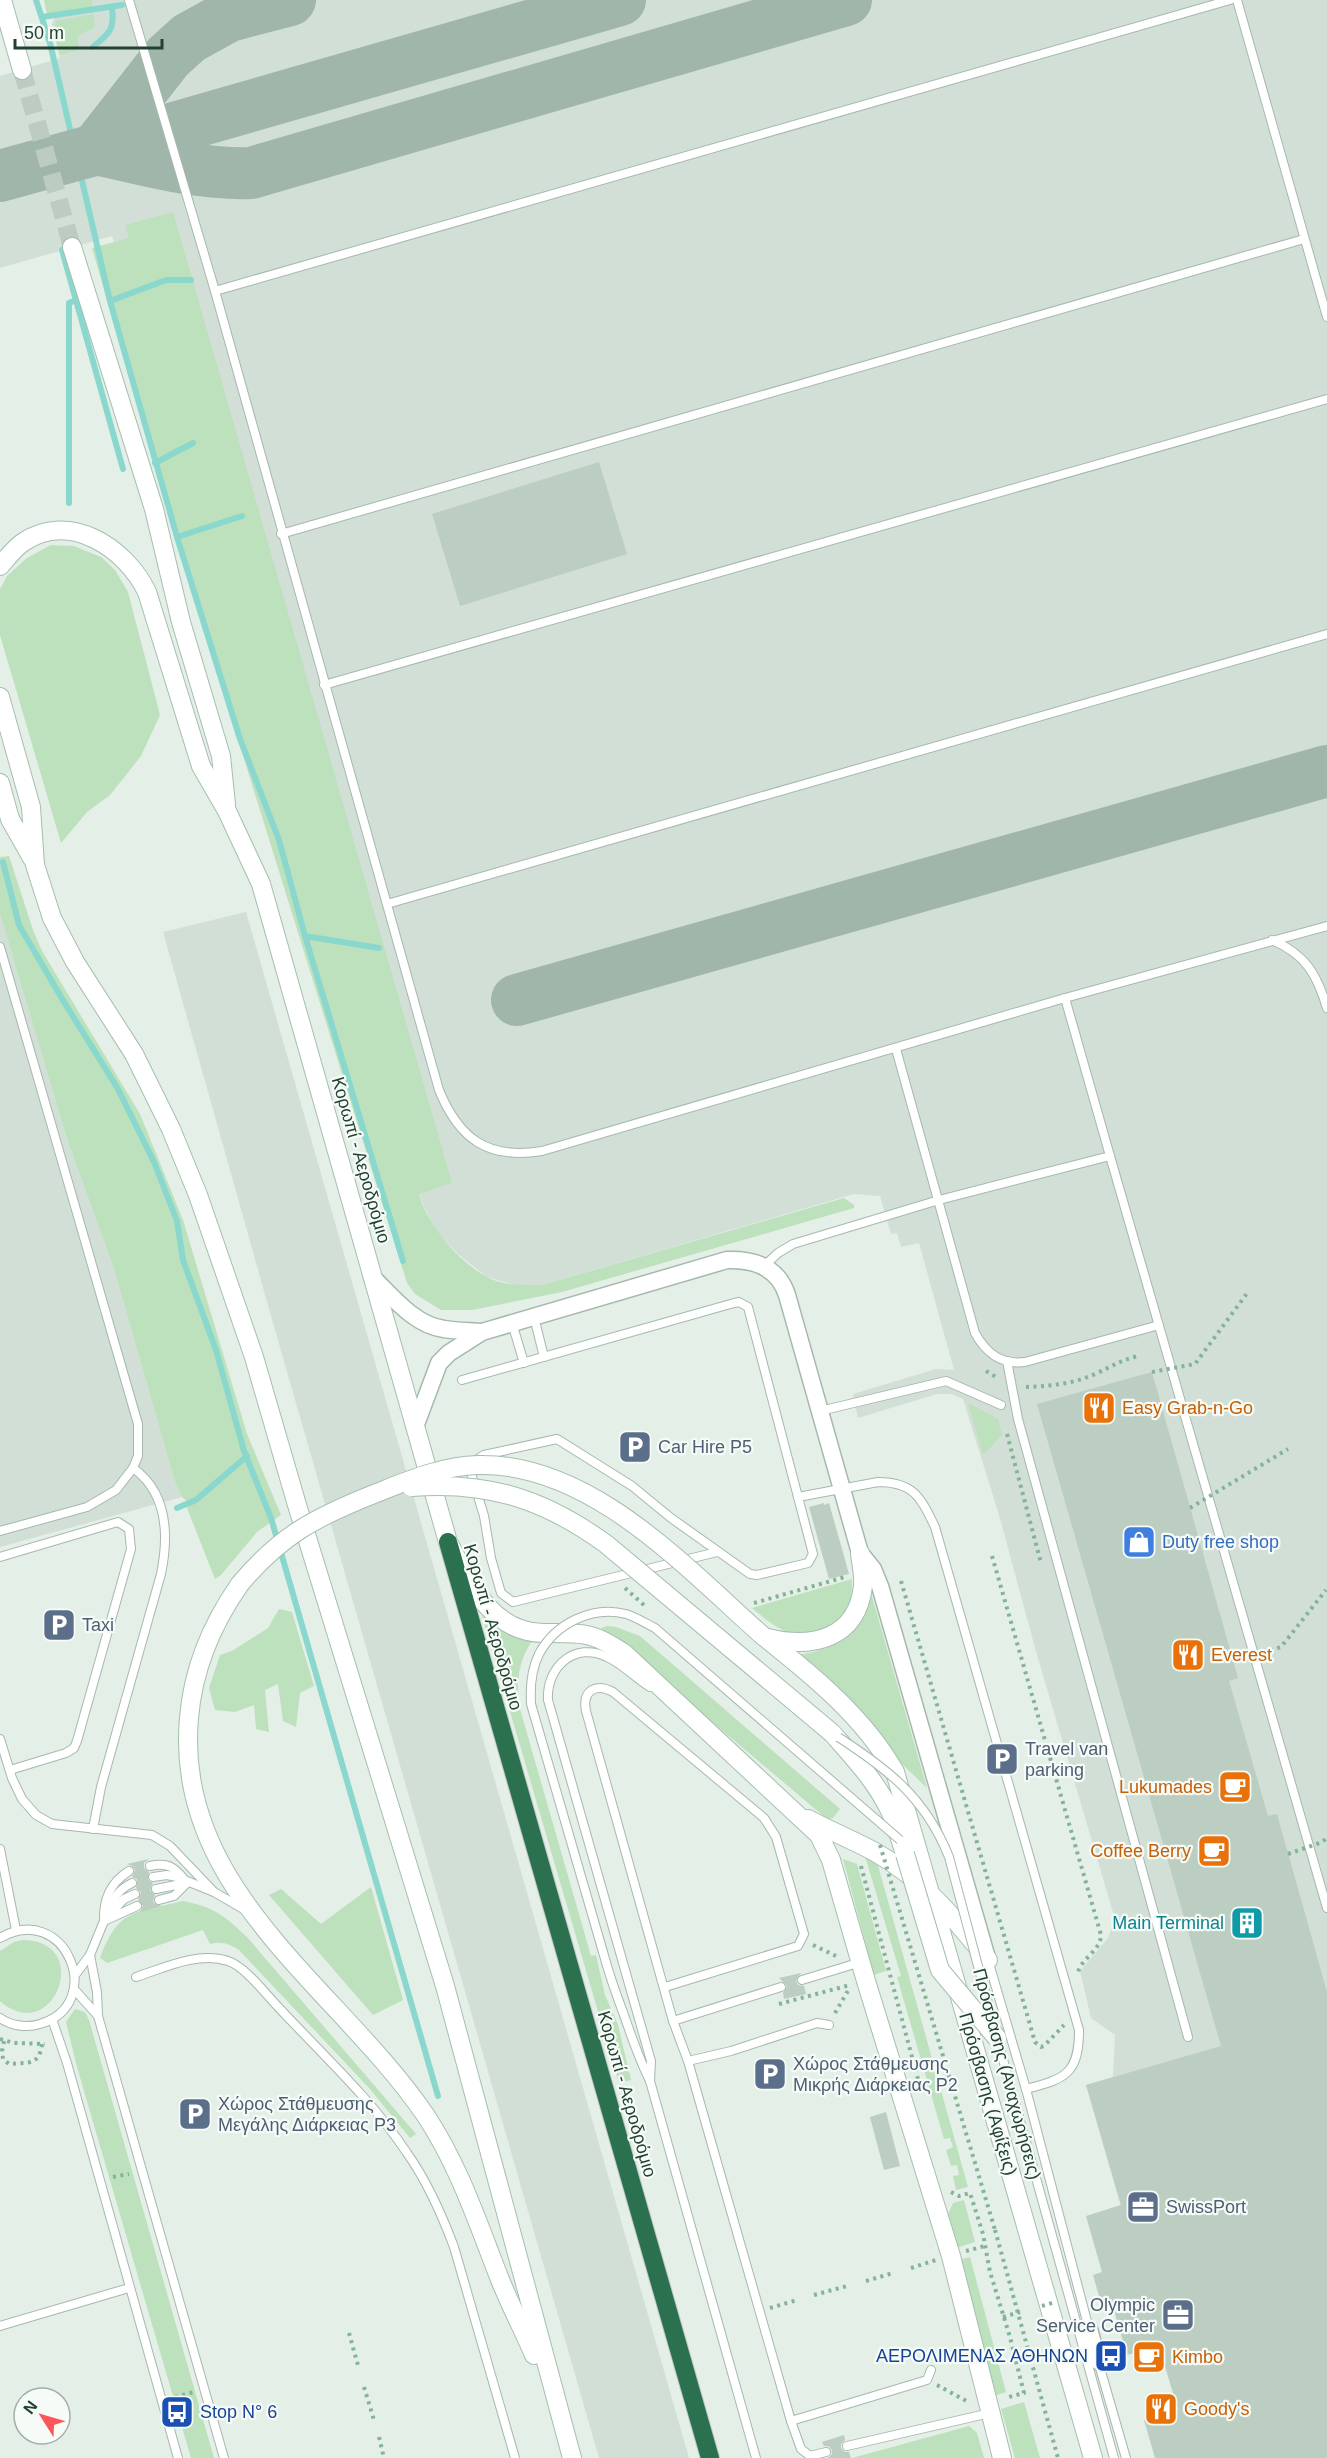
<svg xmlns="http://www.w3.org/2000/svg" width="1327" height="2458" font-family="Helvetica,sans-serif">
<style>
.built{fill:#d2dfd6}
.green{fill:#bce1bc}
.lines{fill:none;stroke-linecap:round;stroke-linejoin:round}
.stream{stroke:#8ad7cd;stroke-width:6}
.taxiway{stroke:#a0b6aa;stroke-width:52}
.building{fill:#bccdc2}
.secondary-tunnel{stroke:#bdccc3;stroke-width:18;stroke-dasharray:18 9;stroke-linecap:butt}
.lane-casing{stroke:#a6b8ad;stroke-width:10}
.street-casing{stroke:#a6b8ad;stroke-width:19}
.secondary-casing{stroke:#a5beaf;stroke-width:20}
.highway-casing{stroke:#c1cac5;stroke-width:20}
.path{stroke:#83b497;stroke-width:4;stroke-dasharray:3 4.5;stroke-linecap:butt}
.lane{stroke:#fff;stroke-width:8}
.street{stroke:#fff;stroke-width:16}
.secondary{stroke:#fff;stroke-width:18}
.highway{stroke:#2c714f;stroke-width:18}
.lane-bridge-casing{stroke:#a6b8ad;stroke-width:10;stroke-linecap:butt}
.secondary-bridge-casing{stroke:#a5beaf;stroke-width:20;stroke-linecap:butt}
.path-bridge{stroke:#83b497;stroke-width:4;stroke-dasharray:3 4.5;stroke-linecap:butt}
.lane-bridge{stroke:#fff;stroke-width:8}
.secondary-bridge{stroke:#fff;stroke-width:18}
.labels{text-anchor:middle;dominant-baseline:central;stroke-width:4.5;stroke-linejoin:round;paint-order:stroke}
.street-label{font-size:18px;fill:#224231;stroke:#f6fbf7}
.food-label{font-size:18px;fill:#c56008;stroke:#f6fbf7;text-anchor:start}
.service-label{font-size:18px;fill:#4e5e75;stroke:#f6fbf7;text-anchor:start}
.shop-label{font-size:18px;fill:#366cbe;stroke:#f6fbf7;text-anchor:start}
.culture-label{font-size:18px;fill:#0d838f;stroke:#f6fbf7;text-anchor:end}
.transit-label{font-size:18px;fill:#164399;stroke:#f6fbf7;text-anchor:end}
</style>
<rect width="100%" height="100%" fill="#e4efe7"/>
<!-- built -->
<g class="built">
<path d="M73 0H1327V2458L1121 2207 1086 2085 1113 2077 1115 2035 1091 2018 1080 1971 1108 1938 1115 1919 1037 1655 999 1515 963 1399 951 1394H937L858 1418 853 1394 936 1369 954 1370 919 1243 901 1247 897 1233 891 1234 880 1196 854 1194 542 1285H515L487 1277 459 1255 436 1232 421 1200 112 236 0 268V76L60 58 52 24 55 15 76 11Z"/>
<path d="M246 912 689 2458H599L273 1323 163 932Z"/>
<path d="M0 914 67 1139 114 1269 175 1482 182 1497 0 1547Z"/>
</g>
<!-- green -->
<g class="green">
<path d="M44 0H91L93 8 47 14Z"/>
<path d="M93 14 95 27 77 36 79 50 60 55 54 33 56 21Z"/>
<path d="M173 212 452 1183 419 1194C427 1225 459 1262 487 1277 503 1286 524 1285 542 1285L844 1198 854 1205V1208L562 1292 472 1310H441L415 1294 407 1283 175 537 92 248 129 238 125 225Z"/>
<path d="M51 545 74 546 101 557 115 570 128 592 160 715 141 756 110 795 87 812 61 843 0 635V589L7 576 27 558Z"/>
<path d="M9 856 33 930 42 951 140 1114 183 1220 247 1434 281 1515 257 1532 221 1575 215 1579 187 1508 189 1503 182 1497 175 1482 114 1269 67 1139 0 914V857Z"/>
<path d="M968 1403 998 1419 1002 1435 983 1455Z"/>
<path d="M852 1579C852 1585 852 1592 851 1598 844 1626 808 1641 783 1630 771 1625 762 1616 752 1608Z"/>
<path d="M871 1593 927 1788 901 1763 877 1731 796 1655C839 1649 861 1636 871 1593Z"/>
<path d="M279 1609 292 1612 314 1686 300 1693 296 1727 283 1721 278 1684 265 1690 269 1732 256 1729 254 1705 235 1712 215 1710 209 1688 220 1655 232 1651 268 1628Z"/>
<path d="M482 1616 517 1637 532 1641C519 1660 517 1679 518 1702L591 1956 596 1955 605 1995 618 2025 631 2080 619 2083Z"/>
<path d="M607 1626 616 1627 640 1636 840 1809 833 1818 827 1819 601 1628Z"/>
<path d="M865 1856 877 1862 968 2187 956 2190 953 2176 959 2175 957 2165 951 2166 946 2150 953 2147 950 2138 944 2139 897 1977 901 1976Z"/>
<path d="M843 1859 857 1864 886 1971 874 1975Z"/>
<path d="M371 1887 403 2000 373 2015 269 1895 281 1889 321 1924Z"/>
<path d="M183 1901C214 1907 225 1916 247 1937L416 2134 410 2138 370 2089 239 1950C229 1944 222 1941 210 1944L203 1930 107 1963 100 1958C119 1907 136 1913 183 1901Z"/>
<path d="M22 1940C95 1940 53 2048 0 2001V1951L14 1942Z"/>
<path d="M75 2009 85 2012 89 2020 214 2458H191L77 2067 66 2022Z"/>
<path d="M964 2200 975 2242 956 2248 946 2219 953 2203Z"/>
<path d="M970 2257 1006 2392 994 2396 957 2260Z"/>
<path d="M1024 2402 1040 2458H1015L1001 2409Z"/>
<path d="M969 2426 977 2433 984 2458H852Z"/>
</g>
<g class="lines">
<!-- stream -->
<g class="stream">
<path d="M36 0 50 43 110 301"/>
<path d="M42 17 122 5"/>
<path d="M93 47C110 33 115 29 112 7"/>
<path d="M62 250 123 469"/>
<path d="M191 280H166L110 301 177 537 240 739 279 840 305 936 403 1261"/>
<path d="M155 463 193 443"/>
<path d="M69 503V303L76 300"/>
<path d="M177 537 242 516"/>
<path d="M3 862 19 925 61 997 118 1089 154 1162 177 1221 183 1260 216 1350 244 1451 271 1518 438 2096"/>
<path d="M305 936 379 948"/>
<path d="M177 1508 196 1500 247 1456"/>
</g>
<!-- taxiway -->
<g class="taxiway">
<path d="M290 0 229 16 189 38 168 57 96 149C147 160 198 175 251 173L846 0"/>
<path d="M0 176 167 130 620 0"/>
<path d="M517 1000 1327 771"/>
</g>
</g>
<!-- building -->
<g class="building">
<path d="M599 462 627 554 460 606 432 514Z"/>
<path d="M1152 1372 1238 1678 1229 1681 1268 1816 1277 1814 1327 1992V2458H1155L1144 2420 1178 2410 1159 2346 1127 2355 1111 2300 1101 2303 1093 2275 1102 2272 1086 2216 1121 2205 1086 2085 1221 2046 1037 1404Z"/>
<path d="M824 1503V1505L829 1503 849 1574 829 1579 809 1507Z"/>
<path d="M149 1859 144 1863V1868L149 1872 148 1880 153 1883 150 1890 155 1895 153 1902 161 1906 140 1912 143 1906 138 1900 141 1892 136 1888 137 1879 132 1877 135 1870 132 1866 127 1864Z"/>
<path d="M801 1973 796 1981 798 1985 804 1986 806 1994 784 1999 783 1993 787 1986 779 1978Z"/>
<path d="M886 2112 900 2166 884 2170 870 2117Z"/>
<path d="M844 2435 845 2440 841 2444V2448L845 2452H849L851 2458H828L832 2454V2450L828 2446H824L822 2442Z"/>
</g>
<g class="lines">
<!-- secondary-tunnel -->
<path class="secondary-tunnel" d="M22 70 72 247"/>
<defs>
<g id="lane">
<path d="M129 0 215 291 439 1090C459 1139 488 1160 542 1151L1065 998"/>
<path d="M1237 0 1327 317"/>
<path d="M215 291 1230 0"/>
<path d="M281 534 1304 239"/>
<path d="M324 685 1327 399"/>
<path d="M387 904 1327 634"/>
<path d="M1272 940C1305 954 1317 974 1327 1008"/>
<path d="M0 947 138 1424V1456L133 1468C168 1493 169 1535 161 1574L101 1787 93 1829"/>
<path d="M896 1049 975 1333C986 1353 1001 1365 1025 1362L1159 1325"/>
<path d="M1110 1156 1327 1908"/>
<path d="M764 1266 778 1253 793 1244 939 1200 1110 1156 1065 998 1327 926"/>
<path d="M534 1317 544 1357"/>
<path d="M512 1323 524 1363"/>
<path d="M1007 1361 1018 1419 1188 2037"/>
<path d="M462 1380 734 1303 739 1302 748 1307 813 1554 808 1563 757 1575 750 1574 671 1518 632 1486 557 1439 484 1455 476 1460 470 1470 484 1516 491 1558 501 1593 513 1602 717 1552"/>
<path d="M820 1411 946 1381 1001 1405"/>
<path d="M798 1497 878 1482C914 1482 921 1498 935 1527L1079 2030C1079 2074 1065 2079 1026 2089"/>
<path d="M0 1531 87 1507 116 1490 133 1468"/>
<path d="M0 1557 118 1522 129 1529 131 1549 77 1741 74 1748 66 1753 10 1770"/>
<path d="M0 1739 12 1778 22 1799 36 1815 52 1824 152 1835 170 1846 214 1892"/>
<path d="M0 1849 16 1930"/>
<path d="M150 1866C168 1862 174 1867 185 1880"/>
<path d="M153 1877 167 1875 177 1877 214 1892 245 1910"/>
<path d="M156 1889 186 1883"/>
<path d="M159 1900 174 1896 187 1883"/>
<path d="M137 1906 104 1921 90 1955 97 1992 98 2016 224 2458"/>
<path d="M110 1914 124 1899 135 1894"/>
<path d="M106 1915C112 1901 117 1890 132 1883"/>
<path d="M104 1921C103 1899 110 1883 129 1871"/>
<path d="M0 1938C65 1900 108 2004 40 2024 27 2028 11 2026 0 2018"/>
<path d="M603 1952C609 1974 616 1994 624 2015 632 2038 639 2059 650 2081L756 2458"/>
<path d="M988 1960 1026 2089 1089 2329"/>
<path d="M75 1975 90 1955"/>
<path d="M136 1977C164 1968 198 1951 228 1961 245 1966 268 1997 281 2010 324 2056 372 2100 407 2153 427 2181 442 2215 454 2247L515 2458"/>
<path d="M802 1980 861 1962"/>
<path d="M665 1987 798 1946 804 1934 776 1837 764 1818 613 1692C596 1683 582 1690 586 1711L673 2021 688 2061"/>
<path d="M74 1989 98 2016"/>
<path d="M52 2019 67 2063 178 2458"/>
<path d="M673 2021 781 1987"/>
<path d="M829 2025 817 2023 731 2051 688 2061 791 2421 927 2380 931 2370"/>
<path d="M997 2038 1114 2458"/>
<path d="M650 2081 651 2061 548 1700C546 1667 575 1641 607 1657 623 1664 635 1678 650 1687"/>
<path d="M0 2326 129 2288"/>
<path d="M1098 2361 1126 2458"/>
<path d="M791 2421 801 2449 810 2456 826 2452"/>
<path d="M847 2446 990 2413"/>
</g>
<g id="street">
<path d="M372 1277C392 1296 414 1325 444 1329 456 1331 469 1331 482 1332"/>
<path d="M415 1427 439 1363 449 1353 482 1332 727 1260C754 1259 778 1267 787 1295L860 1553 873 1569 880 1586 987 1958"/>
<path d="M1089 2329 1098 2361"/>
</g>
<g id="secondary">
<path d="M2 0 22 70"/>
<path d="M72 247 154 509 181 622 221 756 226 804"/>
<path d="M0 566C7 558 13 550 22 543 69 510 126 548 147 592L201 766 227 811 261 884 448 1542C469 1581 490 1632 543 1633 582 1633 592 1631 625 1654L819 1835 831 1860 866 1981 951 2256 1002 2458"/>
<path d="M0 697 31 807 35 865 52 918 75 962 134 1054 171 1129 198 1195 254 1357 297 1505 445 1986 572 2458"/>
<path d="M0 783 10 819 32 858"/>
<path d="M240 1584C212 1624 193 1669 189 1718 173 1891 340 1989 426 2116 459 2166 477 2221 499 2277 509 2303 523 2329 534 2355"/>
<path d="M763 1636C811 1674 864 1717 895 1772L1093 2458"/>
<path d="M768 1638C812 1649 857 1639 863 1586 864 1575 861 1563 860 1553"/>
<path d="M832 1733C854 1758 877 1782 891 1813 897 1826 900 1840 905 1854"/>
<path d="M808 1819C830 1831 853 1840 875 1852 922 1878 955 1919 988 1960"/>
</g>
<path id="highway" d="M448 1542 710 2458"/>
</defs>
<!-- lane casing -->
<use href="#lane" class="lane-casing"/>
<!-- street casing -->
<use href="#street" class="street-casing"/>
<!-- secondary casing -->
<use href="#secondary" class="secondary-casing"/>
<!-- highway casing -->
<use href="#highway" class="highway-casing"/>
<!-- path -->
<g class="path">
<path d="M986 1371 996 1377"/>
<path d="M1026 1387C1049 1386 1073 1384 1095 1374 1111 1367 1121 1360 1138 1356"/>
<path d="M1007 1434 1041 1563"/>
<path d="M992 1556 1101 1935C1101 1950 1082 1958 1078 1972"/>
<path d="M901 1581 1035 2042 1041 2047 1044 2046 1064 2025"/>
<path d="M625 1588 646 1607"/>
<path d="M754 1603 845 1577"/>
<path d="M861 1866 920 2087"/>
<path d="M813 1945 836 1956"/>
<path d="M779 2004 850 1985"/>
<path d="M835 2013 849 1989"/>
<path d="M0 2039 14 2043 45 2044"/>
<path d="M4 2041 2 2051 3 2059 9 2064C29 2062 39 2066 42 2044"/>
<path d="M113 2177 129 2174"/>
<path d="M951 2192 959 2196 970 2193 983 2234 990 2272 1010 2337 1024 2393 1005 2398"/>
<path d="M995 2230 1058 2458"/>
<path d="M966 2251 985 2246"/>
<path d="M911 2268 936 2260"/>
<path d="M866 2281 893 2273"/>
<path d="M814 2295 847 2286"/>
<path d="M770 2308 797 2300"/>
<path d="M1003 2317 1020 2312"/>
<path d="M349 2333 359 2369"/>
<path d="M937 2385 970 2403"/>
<path d="M364 2387 374 2420"/>
<path d="M175 2397 194 2392"/>
<path d="M379 2437 384 2458"/>
</g>
<!-- lane -->
<use href="#lane" class="lane"/>
<!-- street -->
<use href="#street" class="street"/>
<!-- secondary -->
<use href="#secondary" class="secondary"/>
<!-- highway -->
<use href="#highway" class="highway"/>
<defs>
<g id="lane-bridge">
<path d="M832 1733C885 1767 925 1796 949 1857L994 2026"/>
<path d="M603 1952 531 1704C530 1687 531 1670 539 1654 555 1624 592 1605 626 1614 636 1617 645 1623 655 1628L900 1840"/>
</g>
<g id="secondary-bridge">
<path d="M411 1487C488 1481 544 1499 606 1544L832 1733"/>
<path d="M240 1584C281 1535 316 1517 374 1494 407 1481 441 1466 478 1465 590 1462 685 1567 763 1636"/>
<path d="M905 1854 940 1970 997 2038"/>
</g>
</defs>
<!-- lane-bridge casing -->
<use href="#lane-bridge" class="lane-bridge-casing"/>
<!-- secondary-bridge casing -->
<use href="#secondary-bridge" class="secondary-bridge-casing"/>
<!-- path-bridge -->
<g class="path-bridge">
<path d="M1152 1372 1195 1364 1248 1292"/>
<path d="M1190 1508 1288 1449"/>
<path d="M1234 1661 1281 1647 1326 1590"/>
<path d="M880 1845 995 2230"/>
<path d="M1288 1854 1322 1842 1327 1838"/>
<path d="M1042 2306 1055 2302"/>
</g>
<!-- lane-bridge -->
<use href="#lane-bridge" class="lane-bridge"/>
<!-- secondary-bridge -->
<use href="#secondary-bridge" class="secondary-bridge"/>
</g>
<!-- icons -->
<defs>
<symbol id="restaurant-square" viewBox="-11 -11 22 22"><rect x="-9" y="-9" width="18" height="18" rx="4" fill="#e8710a" stroke="#f6fbf7"/><path d="M-5-6h1v4h1v-4h1v4h1v-4h1v5L-1.5 .5V6h-2V.5L-5-1ZM5-6V6H3V1.5H1.5Q1.5-4 5-6Z" fill="#fff"/></symbol>
<symbol id="parking-square" viewBox="-11 -11 22 22"><rect x="-9" y="-9" width="18" height="18" rx="4" fill="#5c6f8a" stroke="#f6fbf7"/><path d="M-3.5-5.5H1a3.5 3.5 0 0 1 0 7H-1V5.5H-3.5ZM-1-3.4V-.6H.8a1.4 1.4 0 0 0 0-2.8Z" fill="#fff"/></symbol>
<symbol id="shop-square" viewBox="-11 -11 22 22"><rect x="-9" y="-9" width="18" height="18" rx="4" fill="#3f7fe0" stroke="#f6fbf7"/><path d="M-5-2.5h2.3a2.7 3.5 0 0 1 5.4 0H5L5.5 6h-11ZM-1.5-2.5h3a1.5 2.3 0 0 0-3 0Z" fill="#fff"/></symbol>
<symbol id="cafe-square" viewBox="-11 -11 22 22"><rect x="-9" y="-9" width="18" height="18" rx="4" fill="#e8710a" stroke="#f6fbf7"/><path d="M-5.5-4.5H6V0H3Q3 3.5 0 3.5H-2.5Q-5.5 3.5-5.5 0ZM3-3.2v2h1.7v-2ZM-6 4.5H4V6H-6Z" fill="#fff"/></symbol>
<symbol id="building-square" viewBox="-11 -11 22 22"><rect x="-9" y="-9" width="18" height="18" rx="4" fill="#0f9aa8" stroke="#f6fbf7"/><path d="M-4-6H4V6H1V3H-1V6H-4ZM-2.5-4.3h1.7v1.8h-1.7ZM.8-4.3h1.7v1.8H.8ZM-2.5-1h1.7V.8h-1.7ZM.8-1h1.7V.8H.8Z" fill="#fff"/></symbol>
<symbol id="office-square" viewBox="-11 -11 22 22"><rect x="-9" y="-9" width="18" height="18" rx="4" fill="#5c6f8a" stroke="#f6fbf7"/><path d="M-6-3h4V-5.5h4V-3h4V5H-6ZM-1-4.5V-3h2v-1.5ZM-6 0V1H6V0Z" fill="#fff"/></symbol>
<symbol id="bus-square" viewBox="-11 -11 22 22"><rect x="-9" y="-9" width="18" height="18" rx="4" fill="#1a4fb4" stroke="#f6fbf7"/><path d="M-5-6H5V4H4V6H2V4H-2V6H-4V4H-5ZM-3.5-4V0h7V-4ZM-3.5 1.2v1.5H-2V1.2ZM2 1.2v1.5H3.5V1.2Z" fill="#fff"/></symbol>
</defs>
<g fill-rule="evenodd">
<use href="#restaurant-square" x="1080" y="1389" width="38" height="38"/>
<use href="#parking-square" x="616" y="1428" width="38" height="38"/>
<use href="#shop-square" x="1120" y="1523" width="38" height="38"/>
<use href="#parking-square" x="40" y="1606" width="38" height="38"/>
<use href="#restaurant-square" x="1169" y="1636" width="38" height="38"/>
<use href="#parking-square" x="983" y="1740" width="38" height="38"/>
<use href="#cafe-square" x="1216" y="1768" width="38" height="38"/>
<use href="#cafe-square" x="1195" y="1832" width="38" height="38"/>
<use href="#building-square" x="1228" y="1904" width="38" height="38"/>
<use href="#parking-square" x="751" y="2055" width="38" height="38"/>
<use href="#parking-square" x="176" y="2095" width="38" height="38"/>
<use href="#office-square" x="1124" y="2188" width="38" height="38"/>
<use href="#office-square" x="1159" y="2296" width="38" height="38"/>
<use href="#bus-square" x="1092" y="2337" width="38" height="38"/>
<use href="#cafe-square" x="1130" y="2338" width="38" height="38"/>
<use href="#restaurant-square" x="1142" y="2390" width="38" height="38"/>
<use href="#bus-square" x="158" y="2393" width="38" height="38"/>
</g>
<g class="labels">
<!-- street labels -->
<g class="street-label">
<text transform="translate(361 1160) rotate(74)">Κορωπί - Αεροδρόμιο</text>
<text transform="translate(493 1627) rotate(74)">Κορωπί - Αεροδρόμιο</text>
<text transform="translate(1007 2074) rotate(75)">Πρόσβασης (Αναχωρήσεις)</text>
<text transform="translate(627 2094) rotate(74)">Κορωπί - Αεροδρόμιο</text>
<text transform="translate(988 2094) rotate(74)">Πρόσβασης (Αφίξεις)</text>
</g>
<!-- food labels -->
<g class="food-label">
<text x="1122" y="1408">Easy Grab-n-Go</text>
<text x="1211" y="1655">Everest</text>
<text x="1212" y="1787" text-anchor="end">Lukumades</text>
<text x="1191" y="1851" text-anchor="end">Coffee Berry</text>
<text x="1172" y="2357">Kimbo</text>
<text x="1184" y="2409">Goody's</text>
</g>
<!-- service labels -->
<g class="service-label">
<text x="658" y="1447">Car Hire P5</text>
<text x="82" y="1625">Taxi</text>
<text x="1025" y="1749">Travel van<tspan x="1025" dy="21">parking</tspan></text>
<text x="793" y="2064">Χώρος Στάθμευσης<tspan x="793" dy="21">Μικρής Διάρκειας P2</tspan></text>
<text x="218" y="2104">Χώρος Στάθμευσης<tspan x="218" dy="21">Μεγάλης Διάρκειας P3</tspan></text>
<text x="1166" y="2207">SwissPort</text>
<text x="1155" y="2305" text-anchor="end">Olympic<tspan x="1155" dy="21">Service Center</tspan></text>
</g>
<!-- shop labels -->
<g class="shop-label">
<text x="1162" y="1542">Duty free shop</text>
</g>
<!-- culture labels -->
<g class="culture-label">
<text x="1224" y="1923">Main Terminal</text>
</g>
<!-- transit labels -->
<g class="transit-label">
<text x="1088" y="2356">ΑΕΡΟΛΙΜΕΝΑΣ ΑΘΗΝΩΝ</text>
<text x="200" y="2412" text-anchor="start">Stop N° 6</text>
</g>
</g>
<!-- north arrow -->
<g transform="translate(42 2416) rotate(307)"><circle r="28" fill="#f6fbf7" stroke="#a1b1a8" stroke-width="1.5"/>
<path d="M0-4.5L10 22L0 15L-10 22Z" fill="#fb575b"/>
<text y="-9" font-size="16" font-weight="bold" text-anchor="middle" fill="#224231">N</text>
</g>
<!-- scale -->
<path d="M15 39v9h147v-9" fill="none" stroke="#224231" stroke-width="3"/>
<text x="24" y="39" font-size="18" fill="#224231" stroke="#f6fbf7" stroke-width="4.5" paint-order="stroke">50 m</text>
</svg>
